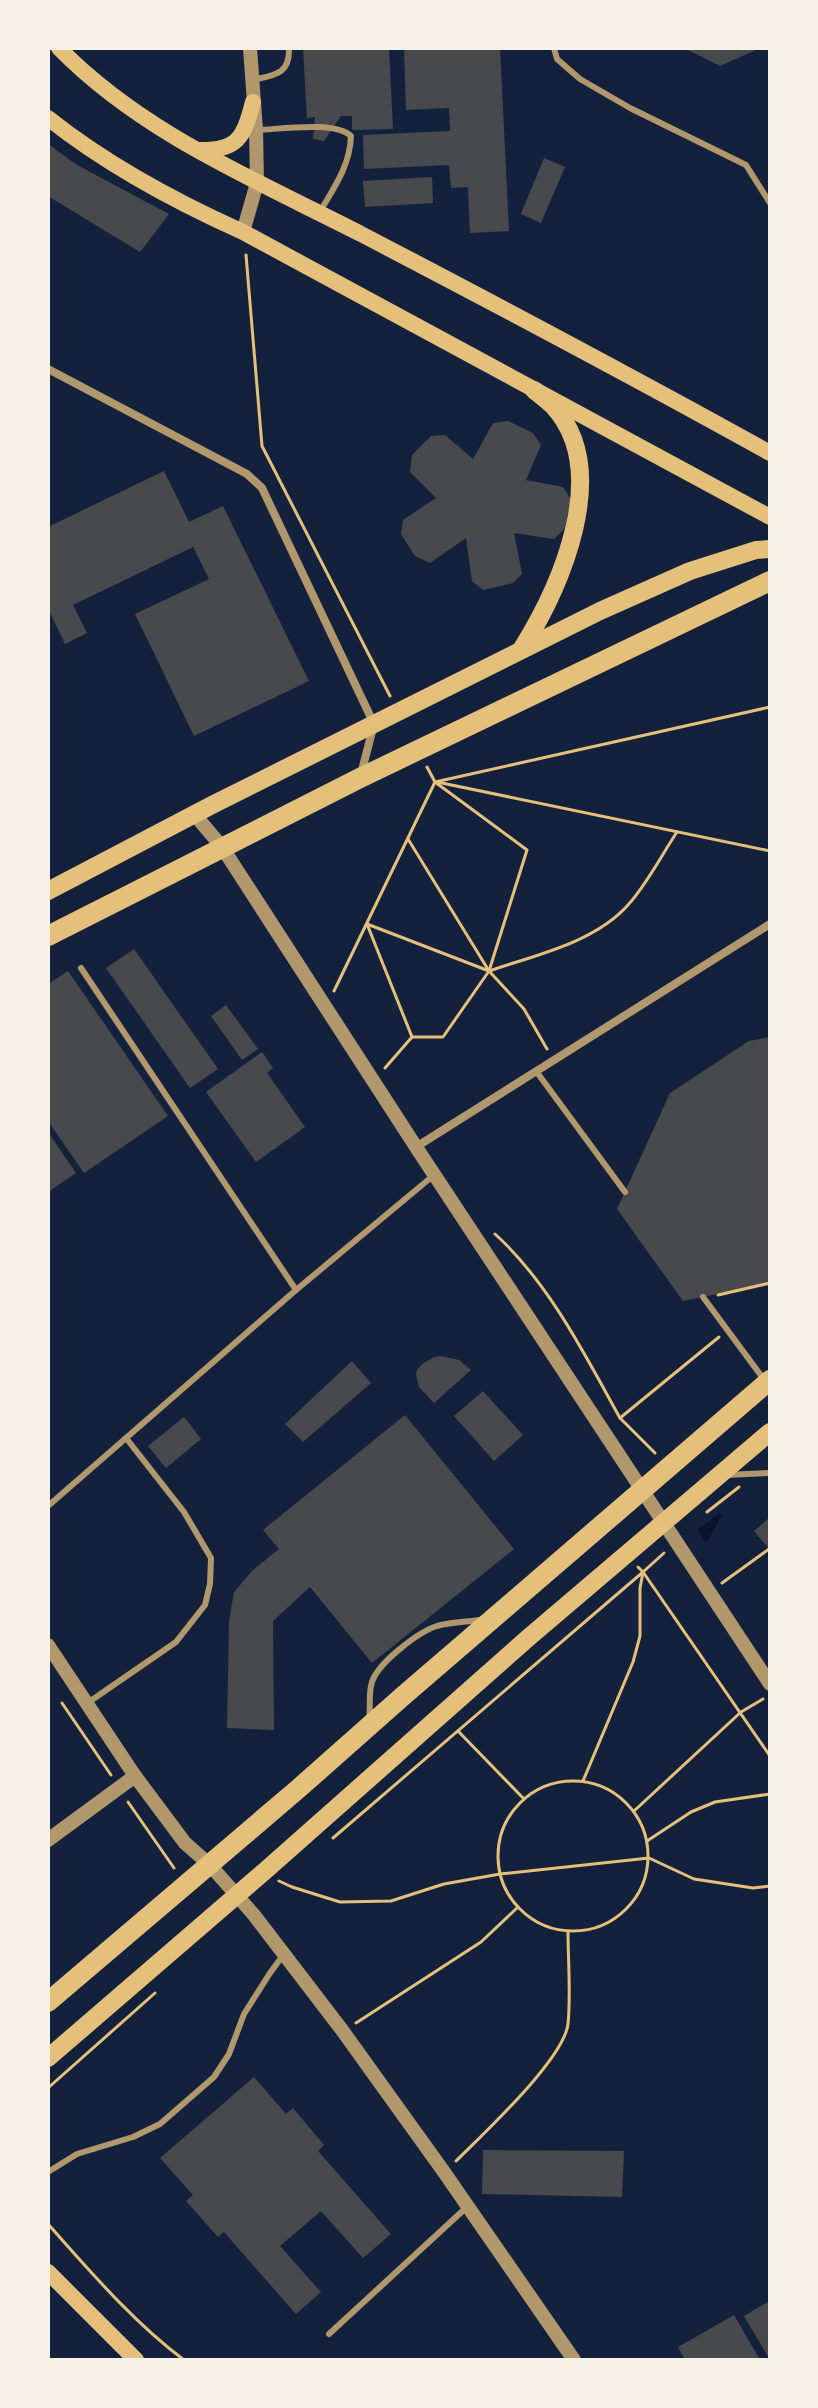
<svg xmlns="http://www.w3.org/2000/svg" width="818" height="2408" font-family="'Archivo Narrow',sans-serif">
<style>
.water{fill:#0b132b}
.building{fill:#48494c}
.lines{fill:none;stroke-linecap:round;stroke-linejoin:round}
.path{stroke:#e5c07b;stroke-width:3}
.service{stroke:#b1986c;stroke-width:6}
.minor{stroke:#b1986c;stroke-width:8}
.tertiary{stroke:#b1986c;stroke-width:14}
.secondary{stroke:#e5c07b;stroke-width:16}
.primary{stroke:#e5c07b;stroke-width:18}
.trunk{stroke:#e5c07b;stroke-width:20}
</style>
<rect width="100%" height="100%" fill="#14213d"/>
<!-- water -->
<path class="water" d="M719 1513 722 1515 708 1541H704L698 1530Z"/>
<!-- building -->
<g class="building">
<path d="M303 48H389L393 129 352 130V116H341L324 141 313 139 315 117 307 118Z"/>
<path d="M404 48H500L509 231 470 233 468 187 451 188 449 165 364 169 363 135 450 131 449 108 406 110Z"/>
<path d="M684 48H760L720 66Z"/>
<path d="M48 144 77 165 169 214 140 252 48 196Z"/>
<path d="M544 158 565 167 541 223 521 214Z"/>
<path d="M432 177 433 203 365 207 363 181Z"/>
<path d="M508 421 533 433 541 445 526 480 563 487 571 499 565 528 554 539 514 533 522 574 513 583 483 590 472 581 466 538 430 563 415 556 401 534 403 520 436 498 410 472 412 455 431 436 445 435 473 459 493 423Z"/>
<path d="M164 471 189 522 223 506 309 681 194 736 135 614 209 579 193 547 73 605 87 633 65 644 48 609V527Z"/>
<path d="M134 949 218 1069 190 1088 106 968Z"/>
<path d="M68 971 168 1116 84 1173 48 1121V984Z"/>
<path d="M226 1005 258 1049 242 1060 211 1016Z"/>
<path d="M770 1037V1283L683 1301 617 1209 670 1093 749 1041Z"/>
<path d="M262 1052 273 1068 267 1073 305 1127 256 1162 206 1092Z"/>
<path d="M48 1132 76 1173 48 1192Z"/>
<path d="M441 1356 459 1360 471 1370 434 1403 419 1387 416 1375 417 1370 422 1364 434 1357Z"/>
<path d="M352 1361 371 1383 303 1442 285 1424Z"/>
<path d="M483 1391 523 1435 494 1461 454 1416Z"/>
<path d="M405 1415 514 1549 372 1663 310 1587 273 1621 274 1730 227 1728 229 1621 234 1592 252 1571 279 1549 263 1530Z"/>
<path d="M184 1417 201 1439 166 1468 148 1446Z"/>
<path d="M770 1517V1550L754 1531Z"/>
<path d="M254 2077 286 2114 293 2108 324 2145 318 2151 391 2234 363 2258 321 2211 280 2246 321 2292 296 2314 224 2232 218 2237 186 2201 193 2195 160 2158Z"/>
<path d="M483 2150 624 2151 622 2197 482 2194Z"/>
<path d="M768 2302 770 2306V2360L744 2316Z"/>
<path d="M734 2315 760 2360H685L678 2347Z"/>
</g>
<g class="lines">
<!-- path -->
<g class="path">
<path d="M246 255 262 446 390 696"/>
<path d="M437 782 770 851"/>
<path d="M408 839 489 971 524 1009 547 1049"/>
<path d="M334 991 435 782 770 707"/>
<path d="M412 1037 367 924 489 971C535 955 594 943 628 905 647 884 661 856 677 832"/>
<path d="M385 1068 412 1037H443L489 971 527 850 435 782 427 767"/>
<path d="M495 1234C549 1283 585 1355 620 1418"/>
<path d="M718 1295 770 1283"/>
<path d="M655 1453 620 1418 719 1337"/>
<path d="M707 1512 739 1487"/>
<path d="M638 1567 643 1572 664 1553"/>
<path d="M643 1572 770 1756"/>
<path d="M722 1583 769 1549"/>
<path d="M62 1703 111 1775"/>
<path d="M458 1731 524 1799"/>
<circle cx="573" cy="1856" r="75"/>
<path d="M583 1781 633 1662 640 1636V1588L643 1572"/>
<path d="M128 1802 174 1868"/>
<path d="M634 1811 741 1712 763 1699"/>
<path d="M333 1838 643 1572"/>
<path d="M647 1841 691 1812 715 1802 770 1794"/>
<path d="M279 1881 292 1887 340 1902 391 1901 444 1884 500 1874 649 1858 694 1879 753 1888 770 1886"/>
<path d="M356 2023 481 1942 518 1907"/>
<path d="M48 2088 155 1993"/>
<path d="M456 2161C483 2134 564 2059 568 2024 571 1994 568 1961 568 1931"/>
<path d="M48 2224C90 2271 133 2322 184 2360"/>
</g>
<!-- service -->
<g class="service">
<path d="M554 48 557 59 580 79 630 108 746 165 770 203"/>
<path d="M252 80C274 75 290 75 289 48"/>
<path d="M258 130C282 129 335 121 351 136 350 165 335 186 321 210"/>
<path d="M81 968 296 1290"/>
<path d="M536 1071 625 1192"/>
<path d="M703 1297 765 1381"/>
<path d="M726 1475 770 1473"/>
<path d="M48 1506 296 1290 434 1175"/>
<path d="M86 1704 176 1642 205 1605 210 1584 211 1558 184 1512 126 1438"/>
<path d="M369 1719C371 1707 368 1694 372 1682 378 1663 418 1632 437 1626 451 1622 466 1622 480 1620"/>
<path d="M48 2172 77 2154 133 2137 160 2124 214 2077 229 2054 244 2014 270 1973 284 1954"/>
<path d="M329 2334 468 2206"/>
</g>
<!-- minor -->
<g class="minor">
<path d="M48 369 247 474 262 488 374 724 361 774"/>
<path d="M416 1147 770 924"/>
</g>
<!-- tertiary -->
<g class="tertiary">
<path d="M243 232 257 183 256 130 250 48"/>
<path d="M195 815 222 847 416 1147 770 1684"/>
<path d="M48 1645 135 1776 185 1843 210 1865 254 1915 342 2030 444 2172 574 2360"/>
<path d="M48 1840 135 1776"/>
</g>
<!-- secondary -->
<g class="secondary">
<path d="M59 48C143 134 258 181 363 235 499 306 635 378 770 453"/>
<path d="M48 118C107 165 174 201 243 232L770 517"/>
<path d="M199 150C238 151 244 137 253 102"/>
<path d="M48 2272 136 2360"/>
</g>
<!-- primary -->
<g class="primary">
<path d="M521 650C560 588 613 471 553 406 547 400 540 395 534 390"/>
<path d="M48 891 212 805 600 611 690 571 756 550 770 549"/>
<path d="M48 2058 266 1870 528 1638 770 1432"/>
</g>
<!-- trunk -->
<g class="trunk">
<path d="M48 936 360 778 770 581"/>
<path d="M48 2002 298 1789 403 1696 770 1380"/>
</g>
</g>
<!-- border -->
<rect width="818" height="2408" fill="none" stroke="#f6f1e7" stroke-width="100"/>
</svg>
